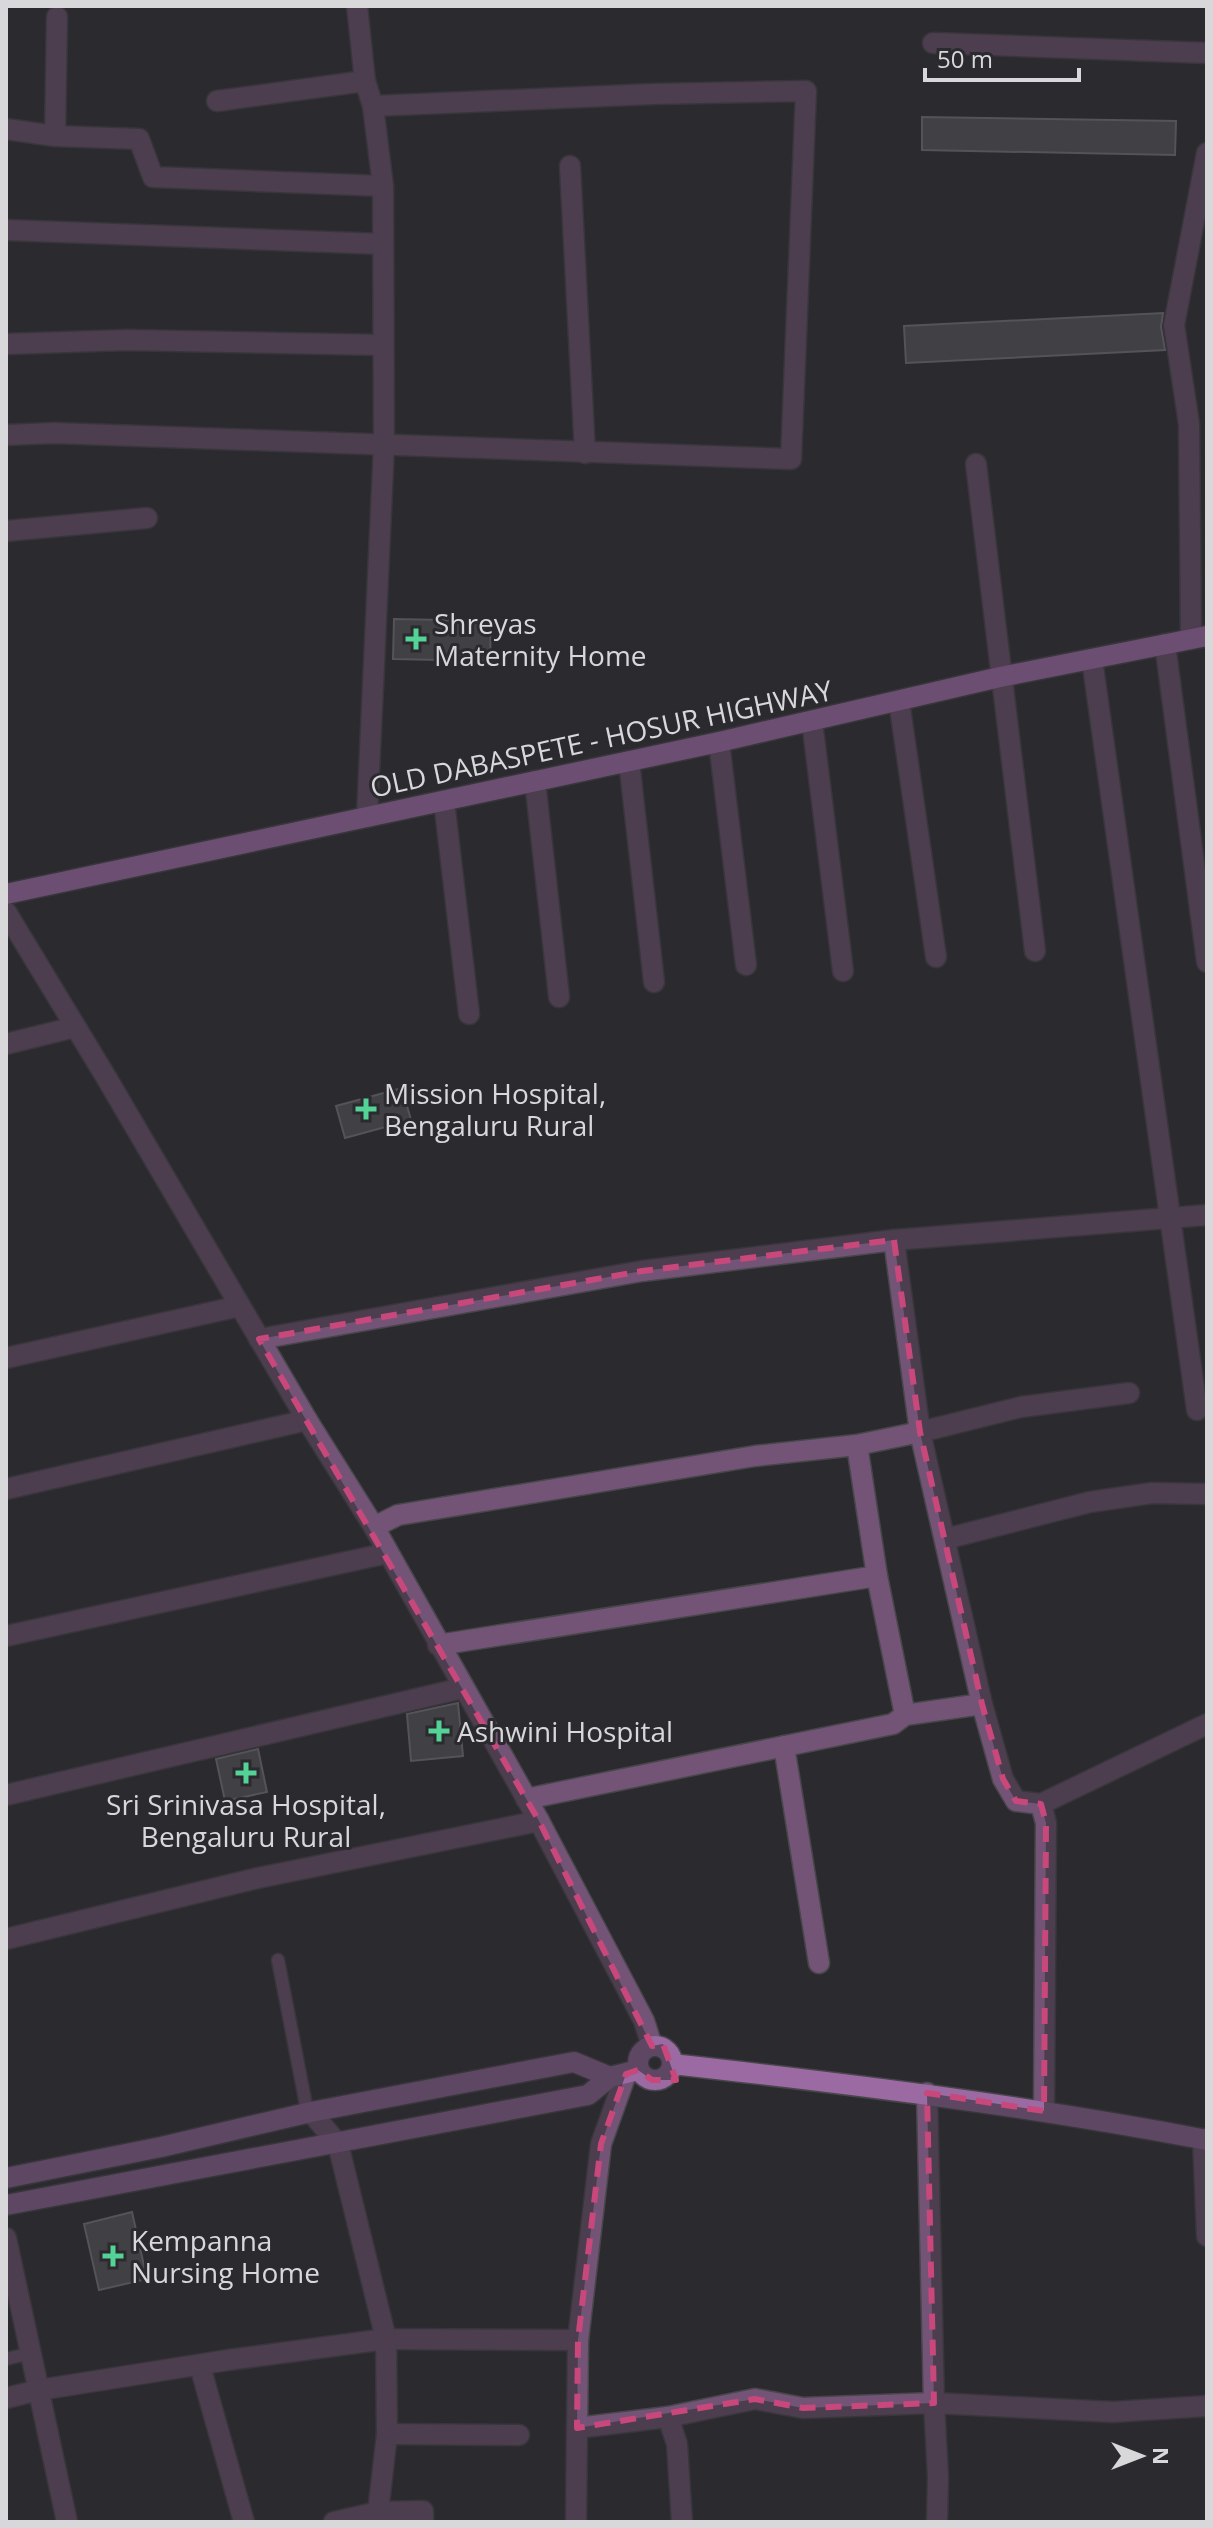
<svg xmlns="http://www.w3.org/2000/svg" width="1213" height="2528" font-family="'Open Sans',sans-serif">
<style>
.building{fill:#595b5f;stroke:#83858a;stroke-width:2}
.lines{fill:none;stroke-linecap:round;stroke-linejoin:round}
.service-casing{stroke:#47464a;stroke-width:15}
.minor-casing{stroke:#47464a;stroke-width:23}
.tertiary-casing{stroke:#47464a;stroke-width:23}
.secondary-casing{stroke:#47464a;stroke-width:23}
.primary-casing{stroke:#47464a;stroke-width:23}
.service{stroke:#735477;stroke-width:12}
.minor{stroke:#735477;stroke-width:20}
.tertiary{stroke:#735477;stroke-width:20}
.secondary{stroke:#9b6aa2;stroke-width:20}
.primary{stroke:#b97ac3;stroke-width:20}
.marked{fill:none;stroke:#c8487b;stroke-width:6;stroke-dasharray:16 10;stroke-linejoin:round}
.poi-dot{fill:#54d396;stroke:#2b2a2f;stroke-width:3}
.labels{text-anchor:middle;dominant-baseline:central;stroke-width:6;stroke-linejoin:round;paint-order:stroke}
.poi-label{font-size:28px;fill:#d8d7da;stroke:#2b2a2f;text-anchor:start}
.street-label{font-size:28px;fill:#d8d7da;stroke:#2b2a2f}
</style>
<rect width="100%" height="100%" fill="#2b2a2f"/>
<!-- building -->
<g class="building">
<path d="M922 117 1176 121 1175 155 922 150Z"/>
<path d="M1163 313 1161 327 1165 350 906 363 904 326Z"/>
<path d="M394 619 491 621 490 661 393 659Z"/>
<path d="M402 1088 411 1120 345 1138 336 1106Z"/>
<path d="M458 1703 463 1756 411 1761 407 1714Z"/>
<path d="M258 1749 267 1792 225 1801 216 1759Z"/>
<path d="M132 2212 147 2279 99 2290 84 2224Z"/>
</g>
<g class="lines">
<defs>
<g id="service">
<path d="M278 1960 306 2105 311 2112"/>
<path d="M6 2359 31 2353"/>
</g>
<g id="minor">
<path d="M357 6 365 81 373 106 383 186 384 445 367 817"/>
<path d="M933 43 1207 53"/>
<path d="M217 101 365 81"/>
<path d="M6 129 55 136 139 139 153 177 383 186"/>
<path d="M55 136 57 17"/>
<path d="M570 166 585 453"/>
<path d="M6 230 383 244"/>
<path d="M6 344 127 340 383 345"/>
<path d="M6 435 54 433 791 459 806 91 653 94 373 106"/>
<path d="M976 464 1035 951"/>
<path d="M6 531 147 518"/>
<path d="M1191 639 1189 424 1174 325 1207 153"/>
<path d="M1165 644 1207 962"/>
<path d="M1092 659 1197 1410"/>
<path d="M899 701 936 957"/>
<path d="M812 721 843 971"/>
<path d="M719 742 746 965"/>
<path d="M629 761 654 982"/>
<path d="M535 781 559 997"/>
<path d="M444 801 469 1014"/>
<path d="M6 1044 75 1027"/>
<path d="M894 1240 920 1432 1021 1407 1129 1393"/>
<path d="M259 1339 642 1271 894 1240 1207 1215"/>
<path d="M6 1358 240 1306"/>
<path d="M857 1445 877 1576 905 1715"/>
<path d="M6 1489 307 1420"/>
<path d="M374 1527 398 1515 755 1456 857 1445 920 1432 982 1704 1003 1779 1016 1801 1041 1804 1207 1724"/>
<path d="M945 1539 1090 1502 1152 1493 1207 1494"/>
<path d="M6 1636 388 1553"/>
<path d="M438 1645 877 1576"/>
<path d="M784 1746 819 1963"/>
<path d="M6 1795 463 1688"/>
<path d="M526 1799 893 1724 905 1715 982 1704"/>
<path d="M1041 1804 1046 1823 1044 2111"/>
<path d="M6 1939 258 1878 539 1821"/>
<path d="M311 2112 338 2144 386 2339 578 2340"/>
<path d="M1203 2139 1207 2236"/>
<path d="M6 2238 67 2522"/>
<path d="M200 2366 244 2522"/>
<path d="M6 2398 39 2390 228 2360 386 2339 387 2434 378 2512"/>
<path d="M668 2417 677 2444 682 2522"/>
<path d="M577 2428 668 2417 755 2399 803 2408 934 2403 927 2093"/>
<path d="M387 2434 519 2435"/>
<path d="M334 2522 378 2512 423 2511V2522"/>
<path d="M576 2522 578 2340 601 2144 626 2074"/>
<path d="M937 2522 938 2477 934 2403 1113 2412 1207 2406"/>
</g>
<path id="tertiary" d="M6 912 106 1077 307 1420 374 1527 539 1821 644 2021 652 2046"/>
<g id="secondary">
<circle cx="655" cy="2063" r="17"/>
<path d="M672 2064C851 2084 1030 2106 1207 2140"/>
<path d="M6 2178 161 2147 311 2112 574 2062 610 2077"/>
<path d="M6 2205 588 2095 610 2077 638 2070"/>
</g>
<path id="primary" d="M6 894 719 742 1000 677 1207 636"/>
</defs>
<!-- service casing -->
<use href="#service" class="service-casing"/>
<!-- minor casing -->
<use href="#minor" class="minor-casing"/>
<!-- tertiary casing -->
<use href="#tertiary" class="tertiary-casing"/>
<!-- secondary casing -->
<use href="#secondary" class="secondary-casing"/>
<!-- primary casing -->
<use href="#primary" class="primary-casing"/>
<!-- service -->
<use href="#service" class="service"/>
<!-- minor -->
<use href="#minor" class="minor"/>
<!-- tertiary -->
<use href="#tertiary" class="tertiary"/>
<!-- secondary -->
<use href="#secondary" class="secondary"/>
<!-- primary -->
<use href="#primary" class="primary"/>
</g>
<!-- marked area -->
<path d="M0 0H1213V2528H0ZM894 1240 920 1432 982 1704 1003 1779 1016 1801 1041 1804 1046 1823 1044 2111 927 2093 934 2403 803 2408 755 2399 577 2428 578 2340 601 2144 626 2074 638 2070 652 2080H676L663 2044 652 2046 539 1821 259 1339 642 1271Z" fill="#2b2a2f" fill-opacity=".55" fill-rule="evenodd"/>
<path class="marked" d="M894 1240 920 1432 982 1704 1003 1779 1016 1801 1041 1804 1046 1823 1044 2111 927 2093 934 2403 803 2408 755 2399 577 2428 578 2340 601 2144 626 2074 638 2070 652 2080H676L663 2044 652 2046 539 1821 259 1339 642 1271Z"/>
<!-- markers -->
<g class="poi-dot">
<path d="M412 627h8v8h8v8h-8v8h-8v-8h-8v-8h8z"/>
<path d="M362 1097h8v8h8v8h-8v8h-8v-8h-8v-8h8z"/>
<path d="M435 1719h8v8h8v8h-8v8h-8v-8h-8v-8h8z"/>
<path d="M242 1761h8v8h8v8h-8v8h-8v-8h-8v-8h8z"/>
<path d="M109 2244h8v8h8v8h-8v8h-8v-8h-8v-8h8z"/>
</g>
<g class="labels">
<!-- poi labels -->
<g class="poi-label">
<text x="434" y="623">Shreyas<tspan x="434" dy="32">Maternity Home</tspan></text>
<text x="384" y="1093">Mission Hospital,<tspan x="384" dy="32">Bengaluru Rural</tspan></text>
<text x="457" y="1731">Ashwini Hospital</text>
<text x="246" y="1804" text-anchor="middle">Sri Srinivasa Hospital,<tspan x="246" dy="32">Bengaluru Rural</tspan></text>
<text x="131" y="2240">Kempanna<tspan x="131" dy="32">Nursing Home</tspan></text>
</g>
<!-- street labels -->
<g class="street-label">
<text transform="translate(601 738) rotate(-12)">OLD DABASPETE - HOSUR HIGHWAY</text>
</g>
</g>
<!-- border -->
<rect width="1213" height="2528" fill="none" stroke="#d8d7da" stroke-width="16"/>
<!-- north arrow -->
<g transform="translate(1141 2456) rotate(90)" stroke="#2b2a2f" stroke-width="6" paint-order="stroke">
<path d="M0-6L14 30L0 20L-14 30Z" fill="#d8d7da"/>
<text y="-12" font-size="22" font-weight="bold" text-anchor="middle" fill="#d8d7da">N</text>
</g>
<!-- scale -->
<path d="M925 68v12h154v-12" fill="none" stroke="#d8d7da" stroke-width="4"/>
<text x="937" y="68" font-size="24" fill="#d8d7da" stroke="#2b2a2f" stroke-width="6" paint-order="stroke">50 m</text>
</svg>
